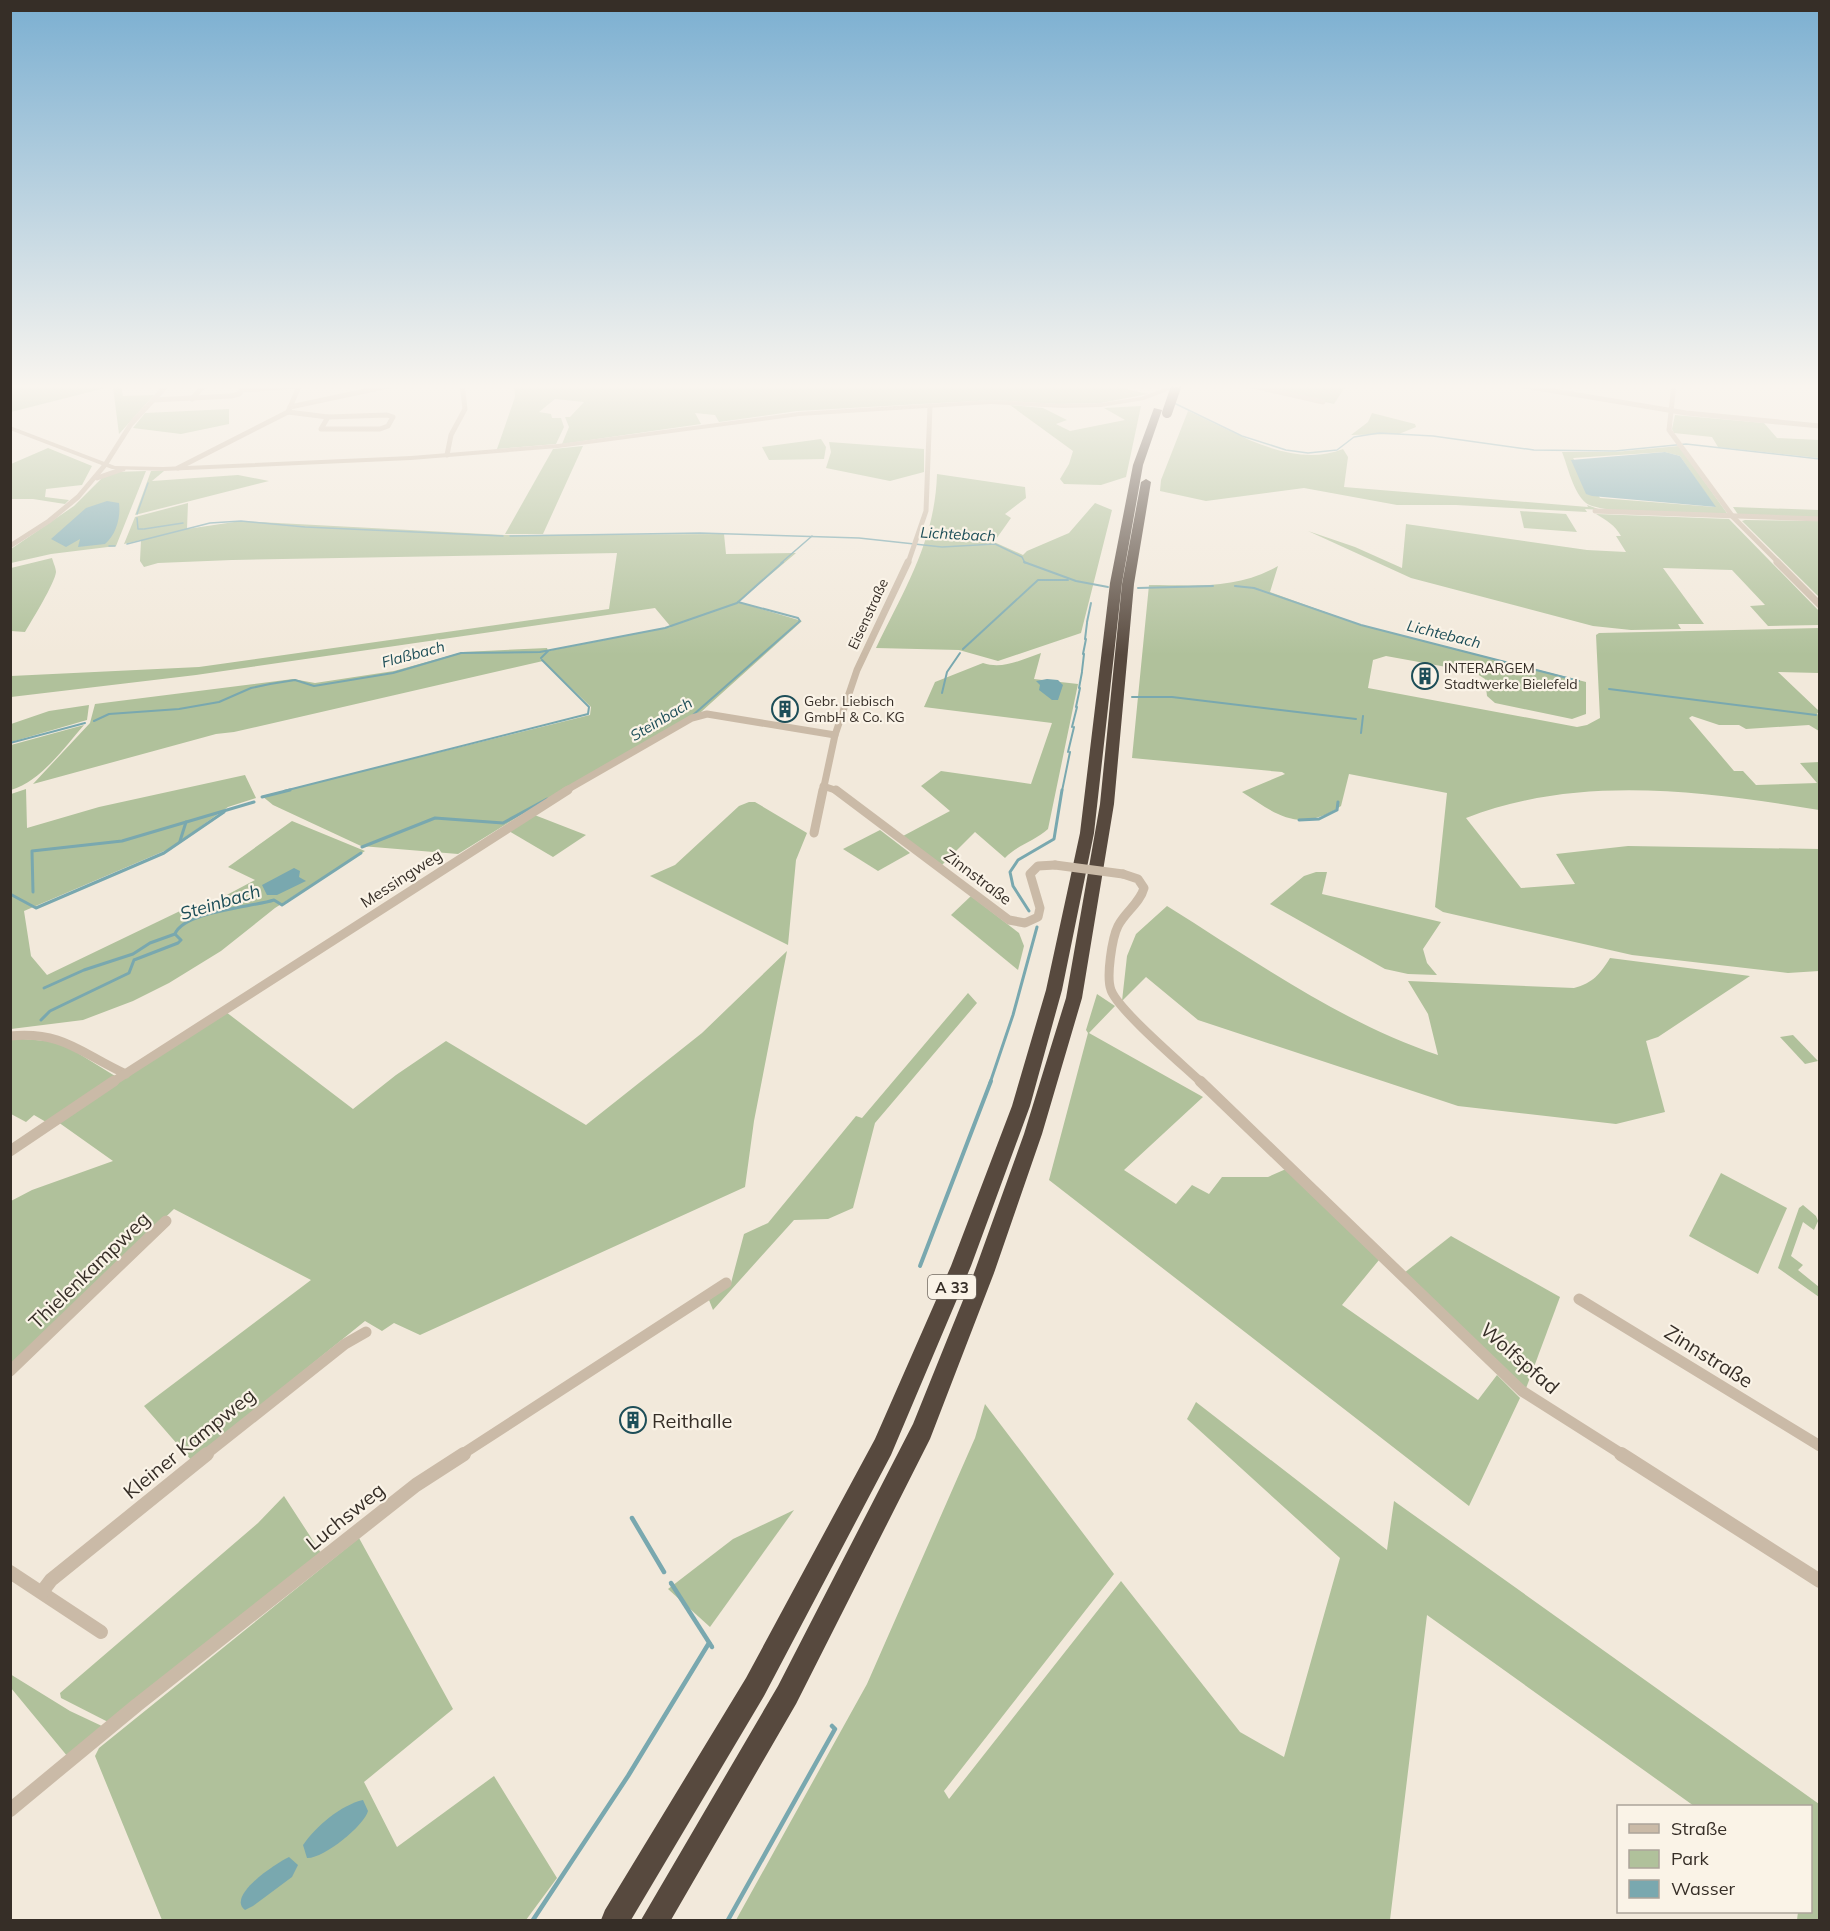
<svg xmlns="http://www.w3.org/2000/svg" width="1830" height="1931" font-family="Mulish,sans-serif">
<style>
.green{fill:#b0c19b;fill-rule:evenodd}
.water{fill:#79a8af}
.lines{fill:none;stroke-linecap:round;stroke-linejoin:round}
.stream-far4{stroke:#79a8af;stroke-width:1.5}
.stream-far3{stroke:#79a8af;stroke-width:2}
.stream-far2{stroke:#79a8af;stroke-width:3}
.stream-far1{stroke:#79a8af;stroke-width:4}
.stream{stroke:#79a8af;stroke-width:4.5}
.minor-far4{stroke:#cabaa7;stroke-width:5}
.minor-far3{stroke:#cabaa7;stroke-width:7}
.minor-far2{stroke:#cabaa7;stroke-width:9}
.minor-far1{stroke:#cabaa7;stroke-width:11}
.minor{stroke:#cabaa7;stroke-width:14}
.tertiary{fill:#cabaa7;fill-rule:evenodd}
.motorway{fill:#57493e;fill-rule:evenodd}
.minor-bridge{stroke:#cabaa7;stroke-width:9}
.motorway-bridge{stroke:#57493e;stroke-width:10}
.labels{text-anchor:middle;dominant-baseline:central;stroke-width:4.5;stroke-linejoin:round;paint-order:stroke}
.far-street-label{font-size:14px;fill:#362e27;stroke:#faf3e7}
.far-poi-label{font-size:14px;fill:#362e27;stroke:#faf3e7;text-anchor:start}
.far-water-label{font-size:15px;font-style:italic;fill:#1d4e58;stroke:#faf3e7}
.shield{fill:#faf3e7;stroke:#716961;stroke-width:1.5}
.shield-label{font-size:15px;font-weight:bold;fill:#362e27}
.street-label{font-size:16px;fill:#362e27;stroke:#faf3e7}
.water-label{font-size:18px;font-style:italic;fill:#1d4e58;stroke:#faf3e7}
.near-street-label{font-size:20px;fill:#362e27;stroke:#faf3e7}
.near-poi-label{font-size:20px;fill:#362e27;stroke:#faf3e7;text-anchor:start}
</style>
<rect width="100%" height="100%" fill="#f2e9db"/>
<!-- green -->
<g class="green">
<path d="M11 384H113V386L11 412Z"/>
<path d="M514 384H1105L1148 394 1101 403 1057 404 993 400 797 411 719 422 715 415 695 413 701 424 562 444 569 427 565 417H570L584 402 555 399 539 412 551 414 552 418H561L564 427 556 444 497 449 515 397Z"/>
<path d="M1273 384H1347L1334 404 1267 389Z"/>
<path d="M121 385 123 396 154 395 119 434 113 387Z"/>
<path d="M1010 405 1043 408 1067 420 1056 424 1070 431 1125 420 1104 408 1141 406 1126 477 1101 485 1064 484 1060 479 1069 464 1073 451Z"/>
<path d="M229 409V424L181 434 133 428 145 413Z"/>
<path d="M1188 411C1234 431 1291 470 1343 449L1348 457 1344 487 1588 507 1587 505 1601 510 1585 509 1587 512 1456 505H1397L1304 488 1206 501 1160 491 1161 480Z"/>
<path d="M1372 413 1415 424 1416 427 1399 434 1351 435 1368 422Z"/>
<path d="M1675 415 1764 423 1777 438 1819 440V458L1718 447 1712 437 1674 433 1672 429Z"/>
<path d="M821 439 826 447 824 459 769 460 762 447Z"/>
<path d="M829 442 924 449V472L890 481 826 468 831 452Z"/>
<path d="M583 446 543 534H505L553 449Z"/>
<path d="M1679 446 1729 516C1704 514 1602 515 1586 503 1573 492 1568 467 1562 452H1615ZM1665 452 1680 456 1715 507 1600 498 1573 458Z"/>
<path d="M48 448 92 466 82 485 46 489 45 497 69 500 65 504 33 499H11V464Z"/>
<path d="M146 471 116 546 51 554 11 563V549L74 506 104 476 114 472Z"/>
<path d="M151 471H164L152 481 238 475 269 481 135 515Z"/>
<path d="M937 474 1025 487 1026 498 1005 514 1011 518 994 542 1023 555 1027 551 1069 533 1095 503 1112 510 1081 633 998 661 959 650 876 648C905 588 935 541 937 474Z"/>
<path d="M188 503 187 529 241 521 504 535 724 534 726 554 796 553 738 602 802 621 701 712 537 805 458 854 361 846 273 805 262 796 590 715 591 707 543 661 234 732 216 734 33 784 90 723 95 704 293 679 315 683 394 671 463 652 547 648 548 651 671 627 655 608 196 675 11 697V676L199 667 609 609 617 553 232 560 158 563 144 567 140 561 141 540 124 544 135 517Z"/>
<path d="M1733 507 1819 510V518L1739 516Z"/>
<path d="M1520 511 1566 514 1577 532 1524 528Z"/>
<path d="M1596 514 1729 519 1819 611V625L1768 626 1750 606 1765 605 1732 570 1663 568 1704 624H1678L1681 629 1631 630 1593 626 1411 578 1308 531 1355 547 1402 568 1406 524 1587 550 1626 552 1616 536H1621C1615 525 1606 520 1596 514Z"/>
<path d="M1745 520 1819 521V597L1742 521Z"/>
<path d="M52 558C53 562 56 568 56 572 55 583 32 620 25 632L11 631V568Z"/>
<path d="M1278 566 1270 592 1361 625 1586 682V714L1572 719 1495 703 1487 696 1485 679 1474 672 1386 656 1373 660 1368 688 1577 727 1587 725 1600 718 1596 635 1599 633 1819 628V673L1778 672 1819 711 1817 714 1819 715V731L1809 725 1746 729 1739 725H1719L1692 716 1689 718 1734 771H1743L1756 785 1817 783 1800 763 1819 762V810C1703 791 1579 774 1466 818L1521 888 1575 884 1556 854 1628 846 1819 849V971L1788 973 1632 955 1443 912 1435 907 1447 793 1349 774 1341 806C1300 833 1278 816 1242 792L1285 774 1282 772 1132 758 1149 585C1195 585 1236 590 1278 566Z"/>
<path d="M1041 653 1034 679 1078 684 1048 829C1035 841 1017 845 1005 858L975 832 942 865 903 836 950 811 921 786 941 771 1031 784 1052 723 924 707 935 682 983 663C1003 670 1023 659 1041 653Z"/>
<path d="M89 705 87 720 11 742V724L49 711Z"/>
<path d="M84 725C64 748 41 781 11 790V745Z"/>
<path d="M245 775 256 798 228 807 169 849 24 911 31 956 47 975 180 911 183 912 200 905 204 907 255 880 228 867 292 821 365 851 275 908 221 951 169 983 133 1001 83 1020 11 1029V794L26 789 27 828 99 807Z"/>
<path d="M749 802H755L807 833 796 860 788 945 650 876 675 865 739 806Z"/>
<path d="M532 814 586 835 553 857 507 830Z"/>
<path d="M880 830 910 853 878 871 843 849Z"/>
<path d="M1316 872H1327L1322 894 1441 922 1423 949 1427 963 1437 975 1408 974 1385 969 1270 904 1304 876Z"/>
<path d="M971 896 1019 933 1024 946 1018 970 951 915Z"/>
<path d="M1167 906C1255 961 1340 1022 1438 1055L1428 1014 1408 981 1574 988C1593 983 1600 974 1610 958L1750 976 1658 1037 1646 1041 1665 1112 1616 1124 1458 1106 1198 1020 1146 977 1122 1001 1127 956 1136 934Z"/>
<path d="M787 951 754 1121 745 1187 420 1335 394 1323 382 1331 365 1321 192 1461 144 1406 311 1280 174 1209 11 1366V1201L32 1190 113 1161 58 1122 226 1012 353 1109 396 1075 446 1041 586 1125 702 1033Z"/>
<path d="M968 993 977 1003 875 1123 853 1208 828 1219 794 1220 713 1310 709 1300 731 1283 744 1234 768 1223 856 1116 862 1118Z"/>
<path d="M1097 994 1115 1006 1089 1033 1203 1097 1124 1170 1176 1204 1192 1185 1209 1194 1222 1177H1268L1286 1169 1379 1260 1342 1305 1478 1400 1497 1375 1520 1398 1469 1506 1049 1180 1088 1033 1086 1030Z"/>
<path d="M1793 1035 1818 1061 1805 1064 1780 1037Z"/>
<path d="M11 1038 60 1042 115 1076 46 1122 34 1115 26 1122 11 1114Z"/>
<path d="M1721 1173 1787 1208 1758 1274 1689 1236Z"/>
<path d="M1803 1205 1816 1216 1818 1221 1814 1230 1803 1222 1791 1256 1803 1265 1798 1270 1819 1287V1297L1778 1268 1799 1208Z"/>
<path d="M1451 1236 1560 1297 1525 1391 1404 1273Z"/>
<path d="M1196 1402 1387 1550 1394 1501 1819 1804V1920H1797L1798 1912H1810V1806H1694L1427 1615 1390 1920H736L867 1684 975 1438 985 1404 1114 1574 944 1791 949 1799 1121 1581 1240 1732 1284 1757 1340 1558 1187 1419Z"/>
<path d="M284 1496 323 1556 110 1723 61 1698 60 1693 258 1523Z"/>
<path d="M794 1510 710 1627 668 1589 733 1539Z"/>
<path d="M359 1538 453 1709 364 1782 397 1847 494 1776 557 1878 526 1920H162L95 1756 99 1748Z"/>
<path d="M10 1674 70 1711 104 1727 68 1757 11 1688Z"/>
</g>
<!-- water -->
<g class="water">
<path d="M1665 452 1680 456 1716 507 1592 496 1586 494 1571 460Z"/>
<path d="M107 501 119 503C121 517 116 535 105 544L78 547 80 539 66 547 51 539 86 508Z"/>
<path d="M1047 679 1058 680 1063 685 1058 700H1052L1039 690 1040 685 1036 681Z"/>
<path d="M294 868 300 871 299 877 306 881 277 895H267L262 885Z"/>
<path d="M363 1800 368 1811C364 1826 323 1859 307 1858L303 1845C316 1826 341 1805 363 1800Z"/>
<path d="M289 1857 298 1865 292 1877 253 1906 245 1910C226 1896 276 1863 289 1857Z"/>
</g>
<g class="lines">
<!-- stream-far4 -->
<g class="stream-far4">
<path d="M1174 403 1242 436 1286 450 1308 453 1337 450 1354 437 1379 433 1433 436 1534 450 1615 451 1686 444 1820 459"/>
<path d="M137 514 148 483"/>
<path d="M137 518 138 529H143"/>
<path d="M144 529 183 523"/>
<path d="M510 536 700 533 859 538 942 547 995 544 1022 557 1025 563"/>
<path d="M127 544 210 523 241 521 305 527 503 536"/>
<path d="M109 546H115"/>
<path d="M781 563 812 536"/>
</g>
<!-- stream-far3 -->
<g class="stream-far3">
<path d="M1024 562 1076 581 1108 587"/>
<path d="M1235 586 1254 588 1361 625 1579 681"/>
<path d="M1138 588 1213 586"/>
<path d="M1087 622 1091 603"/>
<path d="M1085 639 1087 623"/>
<path d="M963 649 1038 580H1068"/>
<path d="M1083 654 1086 639"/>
<path d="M541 658 548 651"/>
<path d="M1082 671 1084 654"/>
<path d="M1079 688 1082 672"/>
<path d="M1609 689 1816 715"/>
<path d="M942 693 947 672 960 653"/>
<path d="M1132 697H1172L1356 719"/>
<path d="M1076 707 1080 688"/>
<path d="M693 715 800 621 798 618 738 602"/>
<path d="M94 721 109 714 179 709 219 702 251 688 270 684 295 680 314 686 393 673 461 653 540 652 665 628 737 603 783 562"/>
<path d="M1072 727 1077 707"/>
<path d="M1361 733 1363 716"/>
<path d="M10 743 85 723"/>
<path d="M1068 752 1074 727"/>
<path d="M284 791 588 714 589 707 542 660"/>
<path d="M1062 791 1070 752"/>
</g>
<!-- stream-far2 -->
<g class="stream-far2">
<path d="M262 797 290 790"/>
<path d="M1299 820 1319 819 1337 810 1338 802"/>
<path d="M180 841 186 822"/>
<path d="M362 847 435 818 503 823 547 799"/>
<path d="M33 892 32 851 122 841 254 802"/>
<path d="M10 894 36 908 164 853 224 812"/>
<path d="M1029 911 1013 886 1010 872 1018 860 1054 839 1062 790"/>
<path d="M44 988 84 970 133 954 150 943 175 934"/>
<path d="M41 1020 50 1011 129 973 134 960 178 943 181 940 175 934C184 911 253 907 274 900L282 905 361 853"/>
<path d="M990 1083 1013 1015 1037 927"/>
</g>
<!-- stream-far1 -->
<path class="stream-far1" d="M920 1266 991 1081"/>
<!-- stream -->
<g class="stream">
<path d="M632 1518 664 1572"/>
<path d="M671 1583 712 1647"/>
<path d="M533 1920 628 1776 709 1643"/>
<path d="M728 1920 835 1729 832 1726"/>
</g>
<!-- minor-far4 -->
<g class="minor-far4">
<path d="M1244 384 1323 402"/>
<path d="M1512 384 1686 413 1820 426"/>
<path d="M1674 384 1669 430 1733 517 1779 563"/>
<path d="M242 390 299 386"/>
<path d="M192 399 205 384"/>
<path d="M153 400 231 396 239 394 246 384"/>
<path d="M290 407 398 384"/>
<path d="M288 412 328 417"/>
<path d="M387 415 393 417 388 426 380 429H321L328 417Z"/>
<path d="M447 455 451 435 465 409 462 384"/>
<path d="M178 468 288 412 300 384"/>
<path d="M97 478 123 469"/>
<path d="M1595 511 1820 519"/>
<path d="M10 546 49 521 78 497 105 465 131 424 168 384"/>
<path d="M908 563 926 511 930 406"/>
</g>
<!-- minor-far3 -->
<g class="minor-far3">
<path d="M1777 562 1820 605"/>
<path d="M823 786 838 791"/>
<path d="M565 791 692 718 707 714 835 735"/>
<path d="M823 791 835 735 857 670 908 562"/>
</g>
<!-- minor-far2 -->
<g class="minor-far2">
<path d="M836 790 1009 920 1025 923 1038 917 1040 908 1030 874 1038 866 1055 865"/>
<path d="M814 833 823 790"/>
<path d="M1123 874 1138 879 1144 888C1140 903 1125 912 1118 926 1112 938 1106 977 1111 990 1118 1010 1183 1065 1202 1083"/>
<path d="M10 1036C64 1031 80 1053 126 1074"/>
<path d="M111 1083 568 790"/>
</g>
<!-- minor-far1 -->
<g class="minor-far1">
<path d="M1200 1081 1522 1391 1623 1455"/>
<path d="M10 1151 114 1081"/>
<path d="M1579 1299 1820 1446"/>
<path d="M10 1371 166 1221"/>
<path d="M205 1455 345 1344 366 1332"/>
<path d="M461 1455 726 1283"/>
</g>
<!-- minor -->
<g class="minor">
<path d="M1621 1454 1820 1581"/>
<path d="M10 1572 101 1632"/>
<path d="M42 1592 51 1580 207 1454"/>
<path d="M10 1810 137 1705 416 1485 464 1454"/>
</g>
<!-- tertiary -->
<path class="tertiary" d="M1176 384H1185L1144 400 1101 407 1063 408 991 404 799 416 558 448 411 460 163 471 112 469 10 430V426L115 466 163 467 411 456 558 444 799 412 991 400 1063 404 1101 403 1141 397Z"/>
<!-- motorway -->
<g class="motorway">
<path d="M1154 408 1162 410 1143 465 1122 583 1094 833 1062 990 1030 1106 971 1266 891 1455 764 1696 631 1920H601L605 1910 746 1678 875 1439 951 1266 1012 1106 1046 990 1080 833 1110 583 1133 465Z"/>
<path d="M1146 479 1151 482 1134 584 1114 804 1082 998 1042 1134 994 1273 930 1439 796 1704 671 1920H641L778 1686 913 1424 974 1273 1024 1134 1066 998 1100 804 1122 584 1141 482Z"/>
</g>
<!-- minor-bridge -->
<path class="minor-bridge" d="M1055 865 1123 874"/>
<!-- motorway-bridge -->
<path class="motorway-bridge" d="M1167 413 1177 384"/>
</g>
<!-- sky -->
<linearGradient id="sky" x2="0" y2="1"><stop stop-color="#7bafd1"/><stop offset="0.59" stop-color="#f9f5ef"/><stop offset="1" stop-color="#f9f5ef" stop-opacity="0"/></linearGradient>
<rect width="1830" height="655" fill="url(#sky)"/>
<!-- icons -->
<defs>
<symbol id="building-ring" viewBox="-11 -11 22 22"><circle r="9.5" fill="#faf3e7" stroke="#1d4e58" stroke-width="1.5"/><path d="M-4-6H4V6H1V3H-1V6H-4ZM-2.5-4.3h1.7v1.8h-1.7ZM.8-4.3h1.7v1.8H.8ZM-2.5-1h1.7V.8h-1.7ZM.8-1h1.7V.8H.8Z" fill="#1d4e58"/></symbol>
</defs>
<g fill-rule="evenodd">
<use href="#building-ring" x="1410" y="661" width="30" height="30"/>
<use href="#building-ring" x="770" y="694" width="30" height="30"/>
<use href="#building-ring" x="618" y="1405" width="30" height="30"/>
</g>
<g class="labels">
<!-- far-street labels -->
<g class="far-street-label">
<text transform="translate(868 614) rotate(-65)">Eisenstraße</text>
</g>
<!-- far-poi labels -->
<g class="far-poi-label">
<text x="1444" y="668">INTERARGEM<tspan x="1444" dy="16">Stadtwerke Bielefeld</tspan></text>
<text x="804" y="701">Gebr. Liebisch<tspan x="804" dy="16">GmbH &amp; Co. KG</tspan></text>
</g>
<!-- far-water labels -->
<g class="far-water-label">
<text transform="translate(958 534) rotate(3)">Lichtebach</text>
<text transform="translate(1444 634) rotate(14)">Lichtebach</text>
<text transform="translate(413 654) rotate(-15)">Flaßbach</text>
<text transform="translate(661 719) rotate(-31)">Steinbach</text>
</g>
<!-- shield labels -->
<rect class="shield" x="928" y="1275" width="48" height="24" rx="4.5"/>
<g class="shield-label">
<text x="952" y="1287">A 33</text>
</g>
<!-- street labels -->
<g class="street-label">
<text transform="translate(978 877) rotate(37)">Zinnstraße</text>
<text transform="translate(401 878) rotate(-33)">Messingweg</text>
</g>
<!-- water labels -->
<g class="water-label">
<text transform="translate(220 902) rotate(-17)">Steinbach</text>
</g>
<!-- near-street labels -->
<g class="near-street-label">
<text transform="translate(89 1270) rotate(-44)">Thielenkampweg</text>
<text transform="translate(1709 1356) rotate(32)">Zinnstraße</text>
<text transform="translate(1520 1358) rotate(41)">Wolfspfad</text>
<text transform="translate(189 1443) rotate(-39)">Kleiner Kampweg</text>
<text transform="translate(345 1516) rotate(-39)">Luchsweg</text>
</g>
<!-- near-poi labels -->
<g class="near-poi-label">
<text x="652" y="1420">Reithalle</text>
</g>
</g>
<!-- border -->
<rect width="1830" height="1931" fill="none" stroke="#362e27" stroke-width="24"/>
<!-- legend -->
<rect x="1617" y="1805" width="195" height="108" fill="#faf3e7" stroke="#aca49a" stroke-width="1.5"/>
<rect x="1629" y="1824" width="30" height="9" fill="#cabaa7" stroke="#aca49a" stroke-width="1.5"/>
<text x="1671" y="1835" font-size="18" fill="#362e27">Straße</text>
<rect x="1629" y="1850" width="30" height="18" fill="#b0c19b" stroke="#aca49a" stroke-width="1.5"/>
<text x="1671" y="1865" font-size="18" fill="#362e27">Park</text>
<rect x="1629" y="1880" width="30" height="18" fill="#79a8af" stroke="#aca49a" stroke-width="1.5"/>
<text x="1671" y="1895" font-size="18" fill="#362e27">Wasser</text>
</svg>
